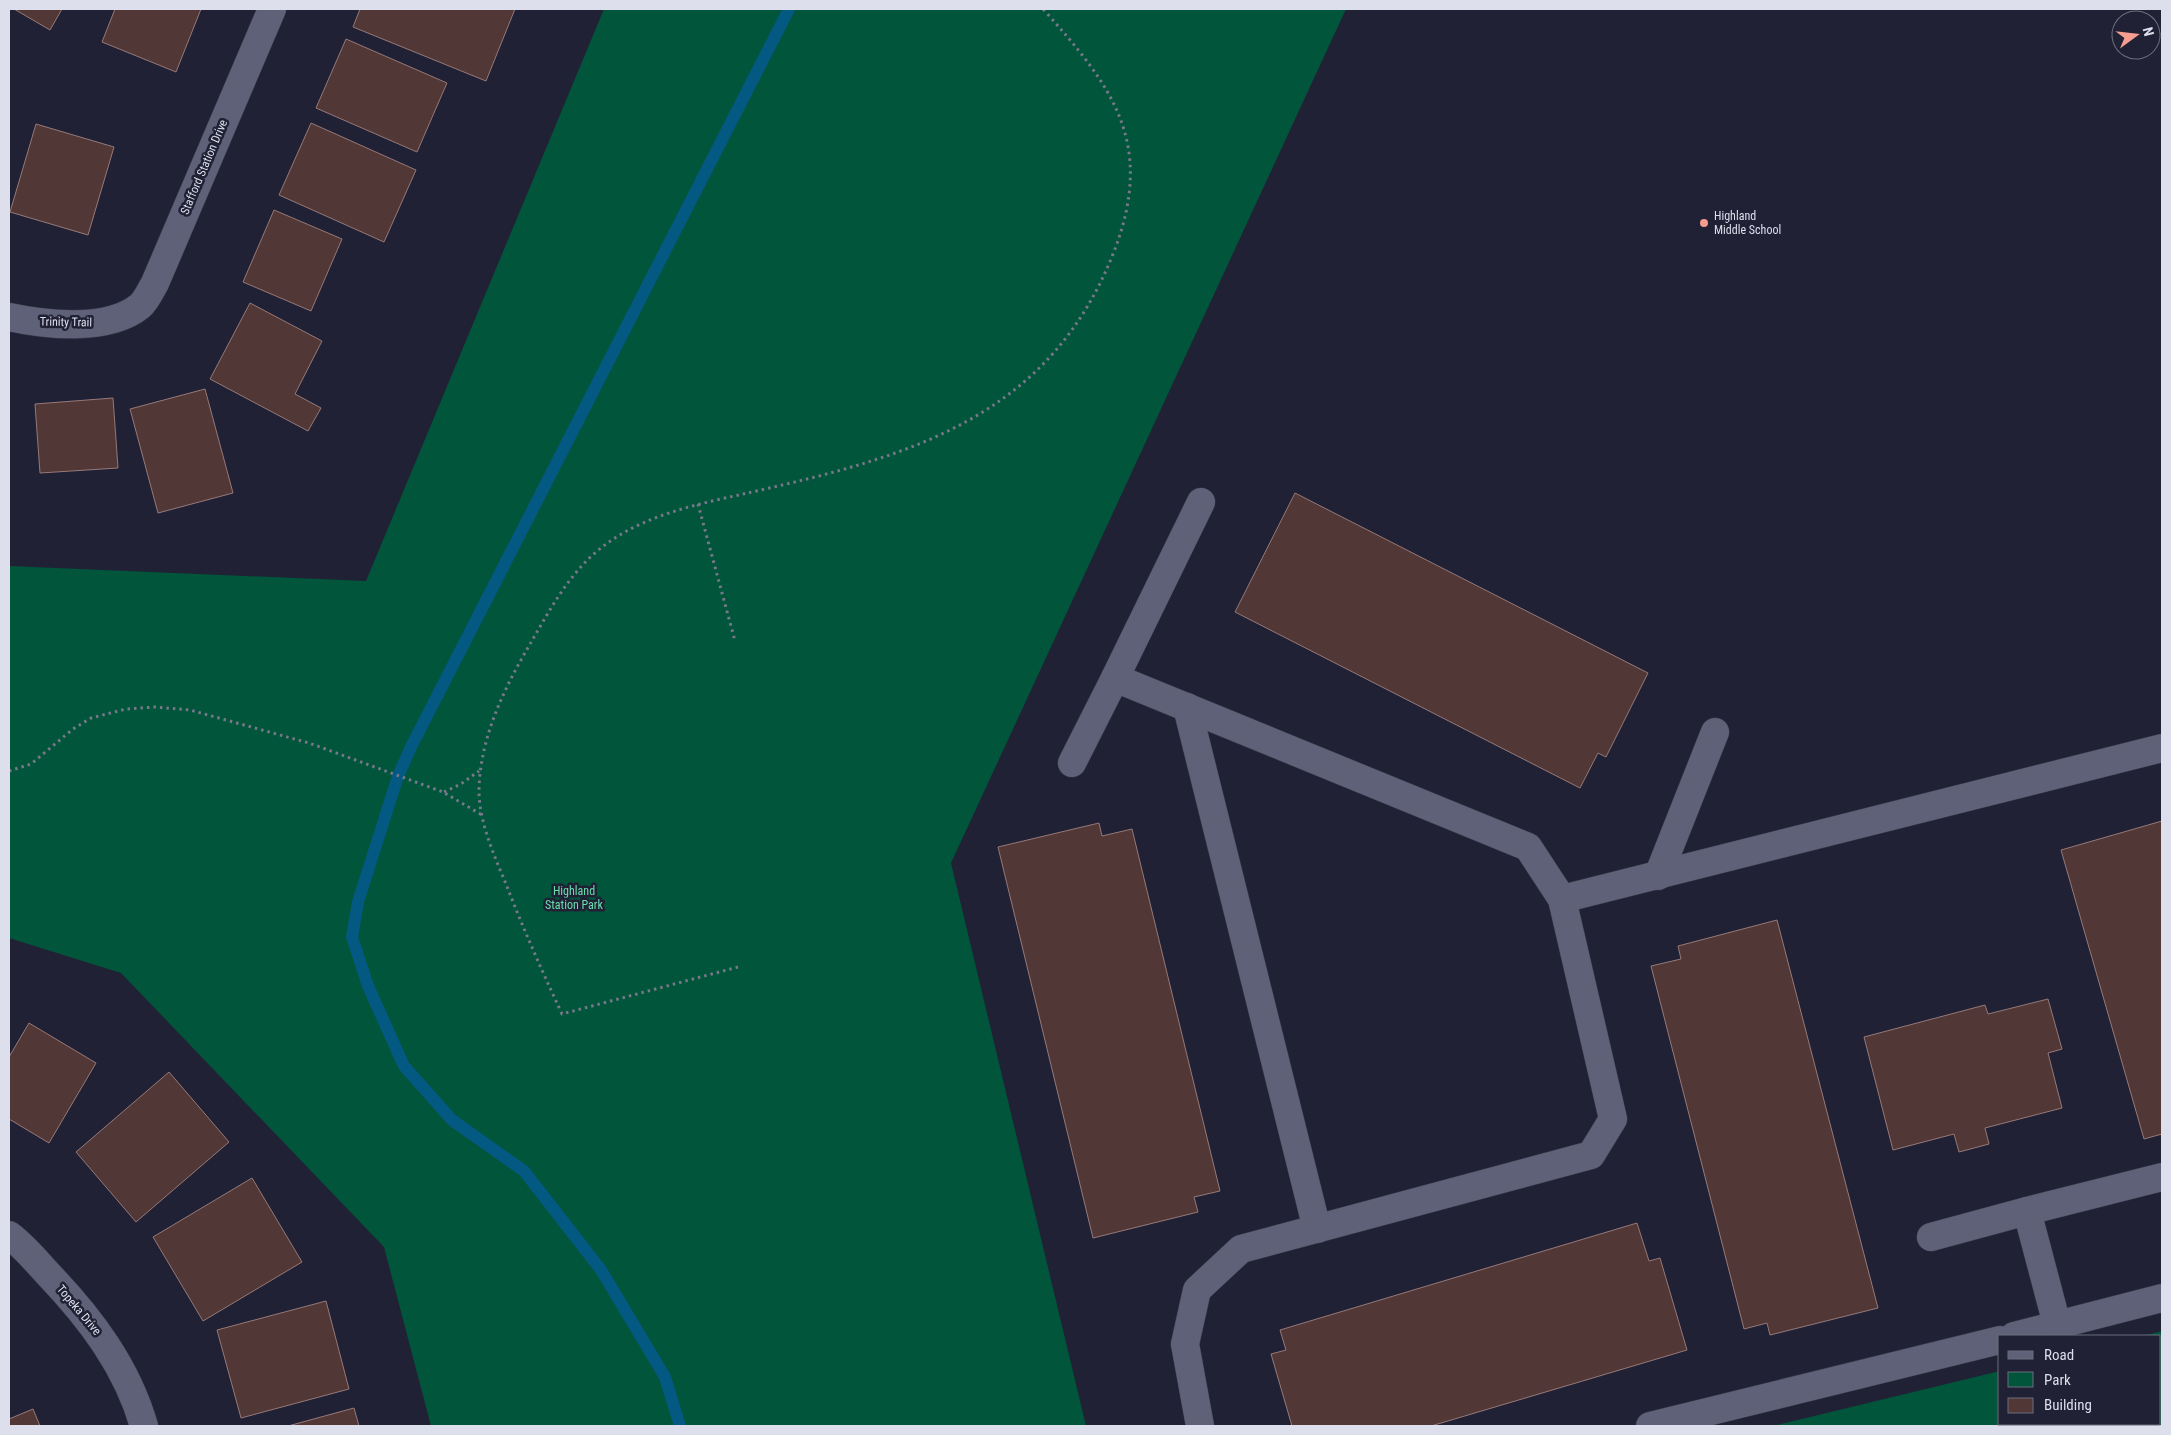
<svg xmlns="http://www.w3.org/2000/svg" width="2171" height="1435" font-family="'Roboto Condensed',sans-serif">
<style>
.green{fill:#01553a}
.lines{fill:none;stroke-linecap:round;stroke-linejoin:round}
.stream{stroke:#045983;stroke-width:12}
.building{fill:#513837;stroke:#967978}
.minor-casing{stroke:#3e3d4e;stroke-width:29}
.path{stroke:#777889;stroke-width:3;stroke-dasharray:2.5 4;stroke-linecap:butt}
.minor{stroke:#5f6178;stroke-width:28}
.poi-dot{fill:#f59d8f;stroke:#212135;stroke-width:2}
.labels{text-anchor:middle;dominant-baseline:central;stroke-width:5;stroke-linejoin:round;paint-order:stroke}
.street-label{font-size:12px;fill:#dedfed;stroke:#212135}
.poi-label{font-size:12px;fill:#dedfed;stroke:#212135;text-anchor:start}
.park-label{font-size:12px;fill:#68dead;stroke:#212135}
</style>
<rect width="100%" height="100%" fill="#212135"/>
<!-- green -->
<g class="green">
<path d="M604 9H1346L951 863 1086 1426H431L384 1247 121 973 9 938V566L366 581Z"/>
<path d="M2162 1331V1426H1773L2000 1371V1424H2160V1336H2143Z"/>
</g>
<g class="lines">
<!-- stream -->
<path class="stream" d="M680 1426 665 1377 601 1270 524 1171 452 1120 404 1066 368 986 352 937 358 902 398 776 411 747 789 9"/>
</g>
<!-- building -->
<g class="building">
<path d="M14 9H62L50 30Z"/>
<path d="M115 9H201L176 72 102 42Z"/>
<path d="M360 9H515L486 81 353 27Z"/>
<path d="M346 39 447 83 417 152 316 108Z"/>
<path d="M311 123 416 170 384 242 279 195Z"/>
<path d="M36 124 114 147 88 235 10 212Z"/>
<path d="M274 210 342 239 311 311 243 282Z"/>
<path d="M250 303 322 341 295 394 321 408 308 431 210 379Z"/>
<path d="M205 389 233 493 158 513 130 409Z"/>
<path d="M113 398 118 468 40 473 35 404Z"/>
<path d="M1295 493 1648 673 1606 757 1598 753 1580 788 1235 612Z"/>
<path d="M2162 821V1134L2144 1139 2061 850Z"/>
<path d="M1099 823 1102 836 1132 829 1220 1191 1194 1197 1198 1212 1093 1238 998 847Z"/>
<path d="M1777 920 1878 1308 1770 1335 1767 1323 1744 1329 1651 966 1681 959 1678 946Z"/>
<path d="M2048 999 2062 1049 2048 1053 2062 1108 1985 1128 1989 1144 1959 1152 1954 1134 1893 1150 1864 1037 1985 1005 1988 1014Z"/>
<path d="M29 1023 96 1063 49 1143 9 1119V1057Z"/>
<path d="M169 1072 229 1142 136 1222 76 1152Z"/>
<path d="M252 1178 302 1262 203 1321 153 1237Z"/>
<path d="M1637 1223 1649 1261 1660 1258 1687 1350 1431 1426H1292L1271 1354 1286 1350 1280 1330Z"/>
<path d="M326 1301 349 1389 241 1418 217 1330Z"/>
<path d="M354 1408 359 1426H288Z"/>
<path d="M33 1409 40 1426H9V1419Z"/>
</g>
<g class="lines">
<defs>
<g id="minor">
<path d="M9 317C46 325 108 332 140 306 146 301 151 290 155 283L272 9"/>
<path d="M1201 502 1115 678 1528 847 1562 899"/>
<path d="M1187 707 1317 1229"/>
<path d="M1072 763 1115 678"/>
<path d="M1658 876 1715 732"/>
<path d="M9 1235C24 1246 36 1261 49 1275 91 1319 127 1367 144 1426"/>
<path d="M1931 1237 2027 1211"/>
<path d="M2014 1336 2162 1298"/>
<path d="M2060 1336 2027 1211 2162 1177"/>
<path d="M2054 1424V1426"/>
<path d="M2114 1424 2115 1426"/>
<path d="M1200 1426 1185 1344 1197 1290 1241 1249 1591 1155 1613 1119 1562 899 2162 748"/>
<path d="M1650 1426 2000 1340"/>
</g>
</defs>
<!-- minor casing -->
<use href="#minor" class="minor-casing"/>
<!-- path -->
<g class="path">
<path d="M698 504 735 641"/>
<path d="M9 771 31 764 73 729 91 718 126 709 155 707 190 710 309 743 443 792 482 815"/>
<path d="M444 792 461 784 479 771"/>
<path d="M738 967 562 1014C542 971 523 928 506 884 494 855 479 822 479 790 480 740 502 693 526 651 546 617 565 579 595 553 638 515 699 504 752 492 911 456 1051 417 1115 249 1155 142 1112 86 1043 9"/>
</g>
<!-- minor -->
<use href="#minor" class="minor"/>
</g>
<!-- markers -->
<circle class="poi-dot" cx="1704" cy="223" r="5"/>
<g class="labels">
<!-- street labels -->
<g class="street-label">
<text transform="translate(204 167) rotate(-67)">Stafford Station Drive</text>
<text transform="translate(66 322) rotate(1)">Trinity Trail</text>
<text transform="translate(79 1310) rotate(50)">Topeka Drive</text>
</g>
<!-- poi labels -->
<g class="poi-label">
<text x="1714" y="216">Highland<tspan x="1714" dy="14">Middle School</tspan></text>
</g>
<!-- park labels -->
<g class="park-label">
<text x="574" y="891">Highland<tspan x="574" dy="14">Station Park</tspan></text>
</g>
</g>
<!-- border -->
<rect width="2171" height="1435" fill="none" stroke="#dedfed" stroke-width="20"/>
<!-- legend -->
<rect x="1998" y="1335" width="162" height="90" fill="#212135" stroke="#6d6d7f"/>
<rect x="2008" y="1351" width="25" height="8" fill="#5f6178" stroke="#6d6d7f"/>
<text x="2044" y="1360" font-size="15" fill="#dedfed">Road</text>
<rect x="2008" y="1372" width="25" height="15" fill="#01553a" stroke="#6d6d7f"/>
<text x="2044" y="1385" font-size="15" fill="#dedfed">Park</text>
<rect x="2008" y="1398" width="25" height="15" fill="#513837" stroke="#6d6d7f"/>
<text x="2044" y="1410" font-size="15" fill="#dedfed">Building</text>
<!-- north arrow -->
<g transform="translate(2136 35) rotate(75)"><circle r="24" fill="#212135" stroke="#6d6d7f"/>
<path d="M0-4L9 19L0 12L-9 19Z" fill="#f59d8f"/>
<text y="-8" font-size="14" font-weight="bold" text-anchor="middle" fill="#dedfed">N</text>
</g>
</svg>
